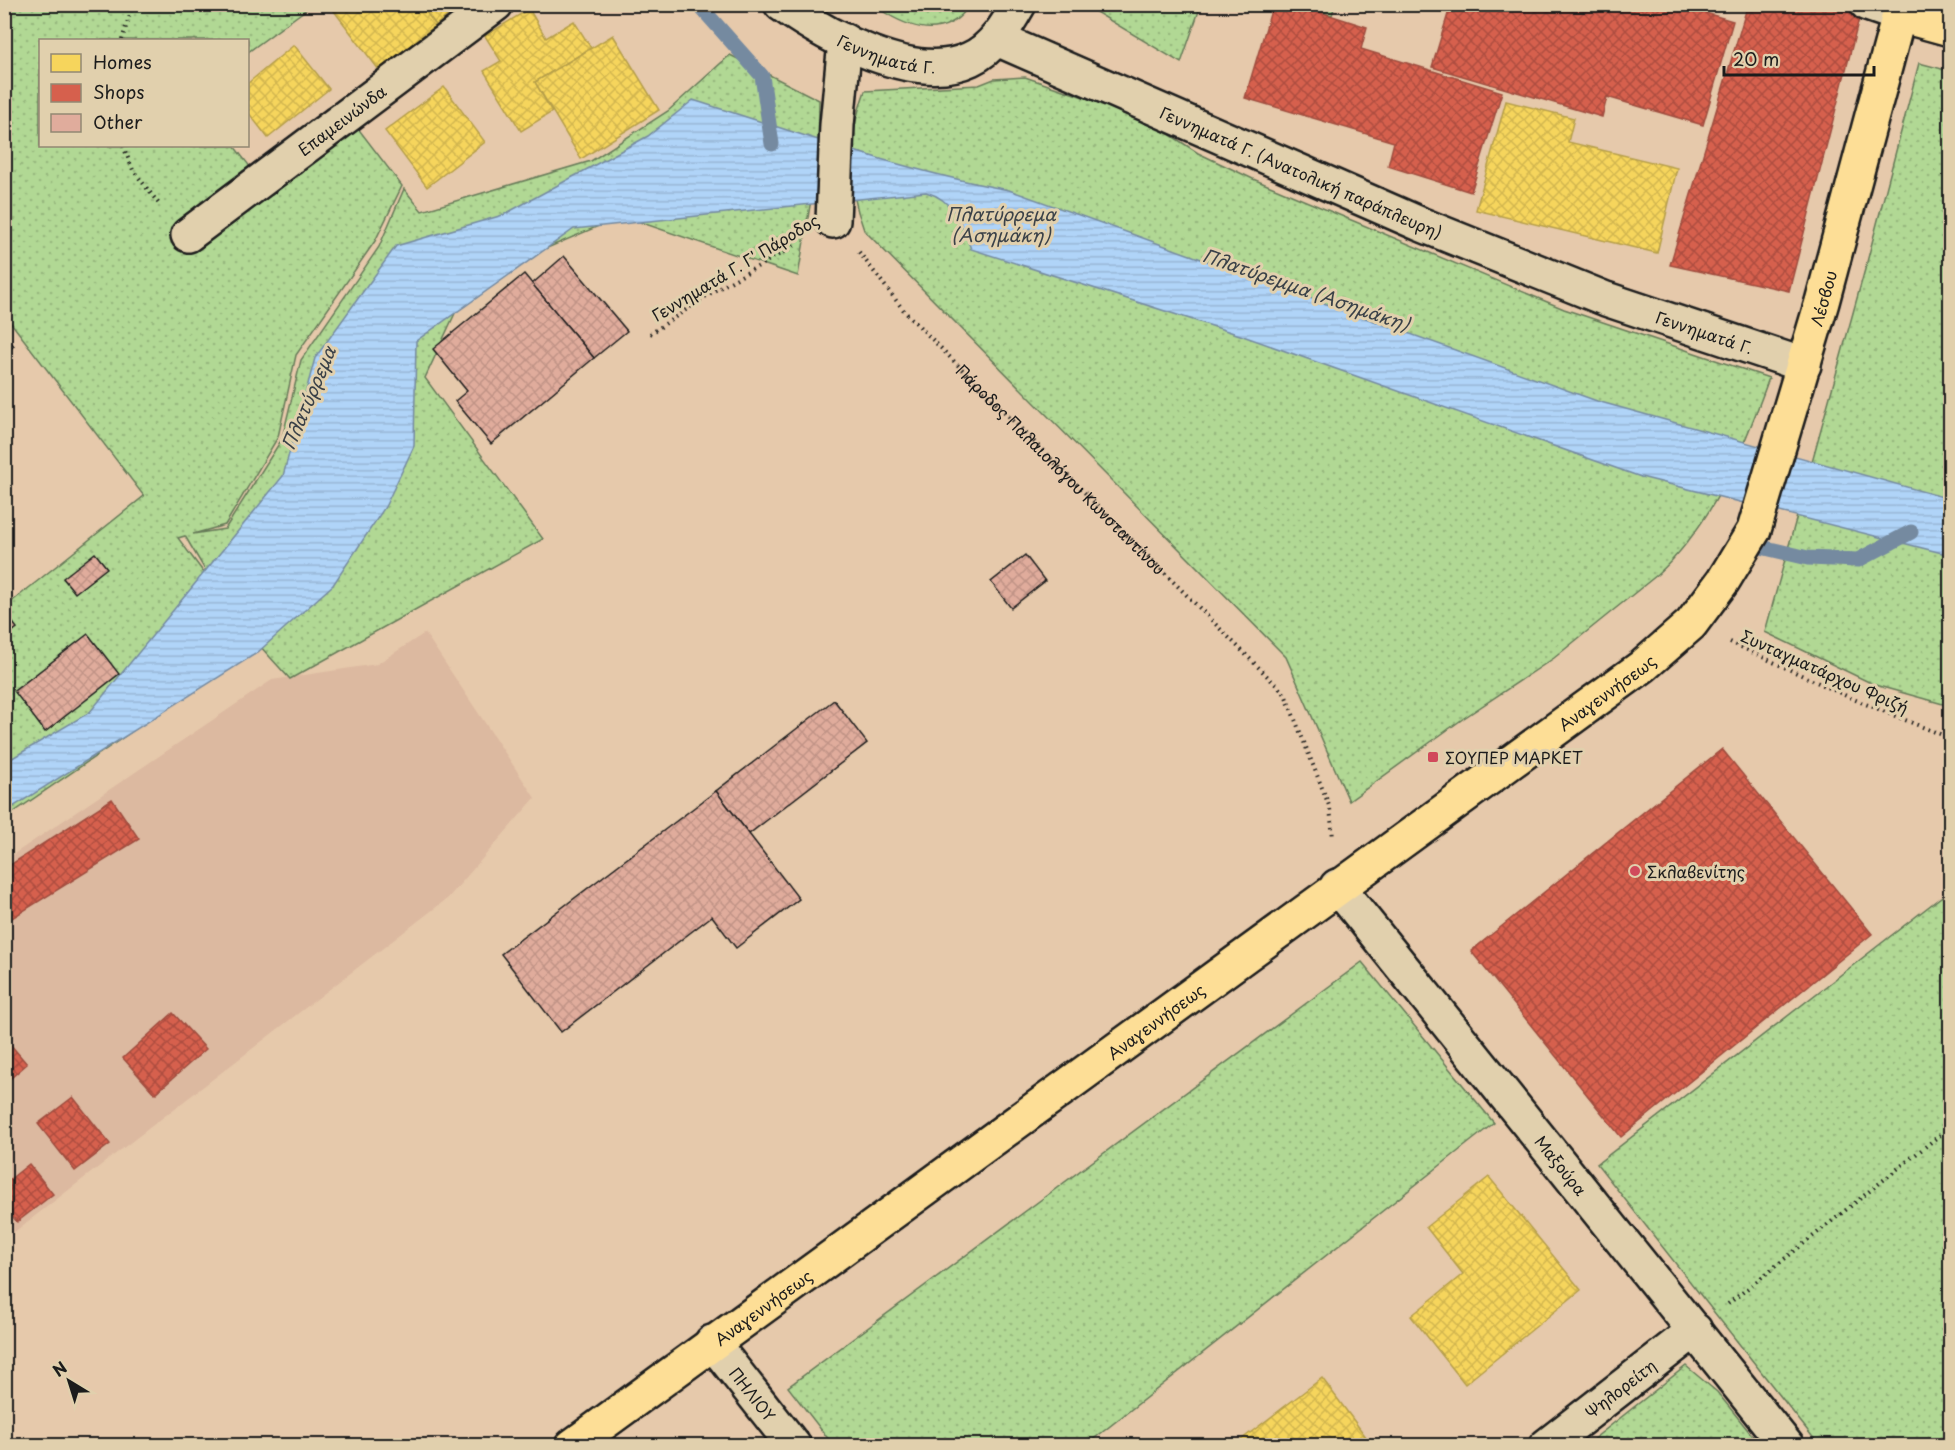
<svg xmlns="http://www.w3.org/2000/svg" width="1955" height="1450" font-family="'Playpen Sans',sans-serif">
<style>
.built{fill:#dcb9a0}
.grass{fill:url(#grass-dots);stroke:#667a58;stroke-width:1.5;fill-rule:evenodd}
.water{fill:url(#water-rules);stroke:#758aa0;stroke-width:1.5}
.homes{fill:url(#homes-cross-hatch);stroke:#b59e49;stroke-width:1.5}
.shops{fill:url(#shops-cross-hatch);stroke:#9e4c3e;stroke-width:1.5}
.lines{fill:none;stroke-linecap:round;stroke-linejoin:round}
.stream{stroke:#758aa0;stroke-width:15}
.building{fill:url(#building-cross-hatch);stroke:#1c1c1c;stroke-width:1.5}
.minor-casing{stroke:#1c1c1c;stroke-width:38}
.major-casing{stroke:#1c1c1c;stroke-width:38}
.path{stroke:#1c1c1c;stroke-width:4;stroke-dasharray:1.5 4.5;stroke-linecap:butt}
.minor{stroke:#e1d0ad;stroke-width:33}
.major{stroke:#fdde96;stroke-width:33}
.poi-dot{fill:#d1495b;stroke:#e1d0ad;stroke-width:2}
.labels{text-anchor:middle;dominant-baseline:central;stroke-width:6;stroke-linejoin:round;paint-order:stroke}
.street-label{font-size:16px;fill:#1c1c1c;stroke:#e1d0ad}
.poi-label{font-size:16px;fill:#1c1c1c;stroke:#e1d0ad;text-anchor:start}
.water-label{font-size:18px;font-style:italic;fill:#3a4148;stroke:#e1d0ad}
</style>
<defs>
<pattern id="grass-dots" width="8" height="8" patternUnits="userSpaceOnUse" patternTransform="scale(1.5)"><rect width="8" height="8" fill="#b1d894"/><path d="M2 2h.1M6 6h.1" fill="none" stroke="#98b97f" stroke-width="1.8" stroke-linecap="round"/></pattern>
<pattern id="water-rules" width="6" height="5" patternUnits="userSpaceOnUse" patternTransform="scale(1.5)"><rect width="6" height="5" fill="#b0d4f8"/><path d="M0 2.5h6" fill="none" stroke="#97b5d4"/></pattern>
<pattern id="homes-cross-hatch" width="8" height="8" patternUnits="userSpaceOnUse" patternTransform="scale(1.5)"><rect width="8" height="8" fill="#f6d55c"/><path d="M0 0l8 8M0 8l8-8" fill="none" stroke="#d2b64f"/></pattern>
<pattern id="shops-cross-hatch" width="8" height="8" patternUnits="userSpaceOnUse" patternTransform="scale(1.5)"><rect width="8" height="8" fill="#d6604d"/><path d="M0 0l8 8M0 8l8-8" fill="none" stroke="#ad4e3f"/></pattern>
<pattern id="building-cross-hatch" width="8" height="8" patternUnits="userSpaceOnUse" patternTransform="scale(1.5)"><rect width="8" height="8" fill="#e0ac9c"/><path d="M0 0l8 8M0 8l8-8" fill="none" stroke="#c09386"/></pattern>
</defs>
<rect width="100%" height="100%" fill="#e6c9ab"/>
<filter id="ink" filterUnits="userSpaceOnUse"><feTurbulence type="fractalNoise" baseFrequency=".0167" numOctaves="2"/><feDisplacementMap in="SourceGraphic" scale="12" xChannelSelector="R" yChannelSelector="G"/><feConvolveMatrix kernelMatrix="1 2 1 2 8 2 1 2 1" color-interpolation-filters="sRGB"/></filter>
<g filter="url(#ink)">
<!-- built -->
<path class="built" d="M425 633 535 798 448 898 5 1239V860L272 680 377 664Z"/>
<!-- grass -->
<g class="grass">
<path d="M5 5H312L248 52V40H40V146H234L272 195 357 127 402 186 375 241 296 355 278 437 225 525 193 534 225 529 282 439 301 360 379 247 404 189 422 211 591 161 668 111 730 55 819 100 818 159 798 276 622 216 470 281 425 378 543 539 290 679 259 645 5 818V607L144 496 5 315ZM185 536 211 580 210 581 178 538Z"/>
<path d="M873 5H957L966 10C939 43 902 25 873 5Z"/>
<path d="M1084 5H1201L1181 63Z"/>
<path d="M1298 5H1335L1332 15Z"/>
<path d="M1919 63 1950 71V706L1875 685 1765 632 1867 262Z"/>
<path d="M1025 77 1130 113 1163 130 1198 153 1253 179 1564 309 1769 378C1744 448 1713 524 1657 575L1554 658 1464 718 1349 801 1286 657 864 230C845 179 847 141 865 91L979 85 994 79Z"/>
<path d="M1950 890V1445H1819L1597 1164Z"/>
<path d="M1362 962 1494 1123 1086 1445H833L788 1387Z"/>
<path d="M1686 1366 1717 1392 1760 1445H1586Z"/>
</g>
<!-- water -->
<path class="water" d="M693 100C798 133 901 170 1009 190L1597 401 1950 499V555L1641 477 1240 335 971 249C962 224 954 200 926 192L574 229 416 341 414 446 385 507 333 585 257 653 5 812 4 763 90 712 283 476 315 358 396 246 503 215 648 136Z"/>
<!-- homes -->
<g class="homes">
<path d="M334 4H420L436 25 379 70 331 7Z"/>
<path d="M420 4H462L436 25Z"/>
<path d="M529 9 546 38 574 21 591 48 535 82 552 112 521 131 484 71 501 61 485 36Z"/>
<path d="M613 35 659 110 581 159 535 82Z"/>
<path d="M294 45 329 89 268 138 248 112V83Z"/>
<path d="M444 87 485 142 427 187 385 131Z"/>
<path d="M1506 101 1574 118 1568 142 1677 168 1657 253 1476 210Z"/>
<path d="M1489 1177 1581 1290 1465 1384 1411 1316 1463 1274 1426 1227Z"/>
<path d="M1322 1378 1369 1441 1363 1446H1233Z"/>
</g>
<!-- shops -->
<g class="shops">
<path d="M1273 4H1295L1367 27 1361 49 1502 92 1471 192 1388 166 1394 142 1245 98Z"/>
<path d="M1451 4H1675L1733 21 1703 125 1607 97 1602 117 1432 67Z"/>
<path d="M1748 4H1817L1860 15 1789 291 1670 265Z"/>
<path d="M1722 749 1872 934 1621 1137 1471 951Z"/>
<path d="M112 799 139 839 4 923V869Z"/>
<path d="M173 1013 206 1049 155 1094 123 1058Z"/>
<path d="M4 1037 27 1064 4 1084Z"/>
<path d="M73 1097 110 1144 75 1171 38 1124Z"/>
<path d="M29 1164 53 1194 17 1222 4 1206V1184Z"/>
</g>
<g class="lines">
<!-- stream -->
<g class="stream">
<path d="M698 4 762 76 772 144"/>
<path d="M1757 546 1808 558 1858 560 1911 532"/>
</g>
</g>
<!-- building -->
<g class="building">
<path d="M564 256 627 331 594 358 532 284Z"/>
<path d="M524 274 594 358 491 444 455 401 467 391 433 349Z"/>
<path d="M4 334 14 346 4 354Z"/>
<path d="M95 553 107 568 75 593 63 578Z"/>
<path d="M1025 555 1045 581 1011 608 991 582Z"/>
<path d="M7 615 17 628 4 638V616Z"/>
<path d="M88 634 119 674 45 732 14 691Z"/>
<path d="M834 700 867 743 749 834 716 791Z"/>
<path d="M716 791 799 899 736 948 712 916 561 1032 501 954Z"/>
</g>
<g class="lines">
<defs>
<g id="minor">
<path id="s2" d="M781 4C826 36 915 85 970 59 993 49 1007 25 1019 4"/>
<path d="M1867 4 1899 15 1902 4"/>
<path id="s3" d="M997 39 1420 224 1606 299 1804 365"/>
<path d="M833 221 837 125 845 41"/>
<path id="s4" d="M188 235 496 4"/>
<path id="s5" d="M1337 886 1787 1446"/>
<path id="s6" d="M712 1342 794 1446"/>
<path id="s7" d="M1546 1446 1695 1330"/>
</g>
<g id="major">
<path id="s8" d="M572 1446 1643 666 1691 624 1723 581 1754 530 1822 302 1899 15 1950 29"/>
</g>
</defs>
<!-- minor casing -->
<use href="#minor" class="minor-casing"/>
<!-- major casing -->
<use href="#major" class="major-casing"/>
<!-- path -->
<g class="path">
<path d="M122 40 133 4"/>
<path d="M123 146 133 170 159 204"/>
<path id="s1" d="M859 252 905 312 1285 694 1330 808 1333 838"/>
<path d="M650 334 714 291 798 244"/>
<path d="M1730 642 1853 699 1950 738"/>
<path d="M1728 1304 1950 1127"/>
</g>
<!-- minor -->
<use href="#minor" class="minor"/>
<!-- major -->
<use href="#major" class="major"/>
</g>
</g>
<!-- markers -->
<g class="poi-dot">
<rect x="1427" y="751" width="12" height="12" rx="3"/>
<circle cx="1635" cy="871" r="6"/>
</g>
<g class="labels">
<!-- street labels -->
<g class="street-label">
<text stroke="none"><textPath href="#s2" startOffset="118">Γεννηματά Γ.</textPath></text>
<text stroke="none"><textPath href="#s4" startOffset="192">Επαμεινώνδα</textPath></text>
<text stroke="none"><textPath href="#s3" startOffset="332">Γεννηματά Γ. (Ανατολική παράπλευρη)</textPath></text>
<text transform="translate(735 267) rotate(-31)">Γεννηματά Γ. Γ' Πάροδος</text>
<text stroke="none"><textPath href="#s8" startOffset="1744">Λέσβου</textPath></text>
<text stroke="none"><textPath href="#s3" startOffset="766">Γεννηματά Γ.</textPath></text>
<text stroke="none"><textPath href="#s1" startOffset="297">Πάροδος Παλαιολόγου Κωνσταντίνου</textPath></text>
<text transform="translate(1825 671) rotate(24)">Συνταγματάρχου Φριζή</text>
<text stroke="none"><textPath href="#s8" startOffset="1280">Αναγεννήσεως</textPath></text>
<text stroke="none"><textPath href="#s8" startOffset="722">Αναγεννήσεως</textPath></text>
<text stroke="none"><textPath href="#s5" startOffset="358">Μαξούρα</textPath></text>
<text stroke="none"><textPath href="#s8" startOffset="236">Αναγεννήσεως</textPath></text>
<text stroke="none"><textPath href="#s7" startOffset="94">Ψηλορείτη</textPath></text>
<text stroke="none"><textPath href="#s6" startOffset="66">ΠΗΛΙΟΥ</textPath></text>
</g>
<!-- poi labels -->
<g class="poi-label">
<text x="1445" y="757">ΣΟΥΠΕΡ ΜΑΡΚΕΤ</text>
<text x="1647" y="871">Σκλαβενίτης</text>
</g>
<!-- water labels -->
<g class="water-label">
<text x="1001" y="213">Πλατύρρεμα<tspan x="1001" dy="21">(Ασημάκη)</tspan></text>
<text transform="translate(1306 289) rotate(19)">Πλατύρεμμα (Ασημάκη)</text>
<text transform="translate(308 398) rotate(-67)">Πλατύρρεμα</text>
</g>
</g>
<!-- margin -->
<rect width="1955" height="1450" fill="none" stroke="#e1d0ad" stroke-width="24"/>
<rect x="12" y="12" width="1931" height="1426" fill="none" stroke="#1c1c1c" stroke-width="2" filter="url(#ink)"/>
<!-- legend -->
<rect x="39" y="39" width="210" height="108" fill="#e1d0ad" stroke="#928873" stroke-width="1.5"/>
<rect x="51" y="54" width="30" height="18" fill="#f6d55c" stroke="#928873" stroke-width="1.5"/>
<text x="93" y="69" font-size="18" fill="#1c1c1c">Homes</text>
<rect x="51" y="84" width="30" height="18" fill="#d6604d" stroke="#928873" stroke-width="1.5"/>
<text x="93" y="99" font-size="18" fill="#1c1c1c">Shops</text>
<rect x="51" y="114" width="30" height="18" fill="#e0ac9c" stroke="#928873" stroke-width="1.5"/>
<text x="93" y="129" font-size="18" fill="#1c1c1c">Other</text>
<!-- north arrow -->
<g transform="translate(69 1381) rotate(322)" stroke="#e1d0ad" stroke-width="4.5" paint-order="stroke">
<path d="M0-4.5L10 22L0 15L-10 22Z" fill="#1c1c1c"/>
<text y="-9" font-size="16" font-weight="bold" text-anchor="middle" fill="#1c1c1c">N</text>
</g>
<!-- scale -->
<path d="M1724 66v9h150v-9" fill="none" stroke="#1c1c1c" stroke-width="3"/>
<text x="1733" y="66" font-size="18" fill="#1c1c1c" stroke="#e1d0ad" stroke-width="4.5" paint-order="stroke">20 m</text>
</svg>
